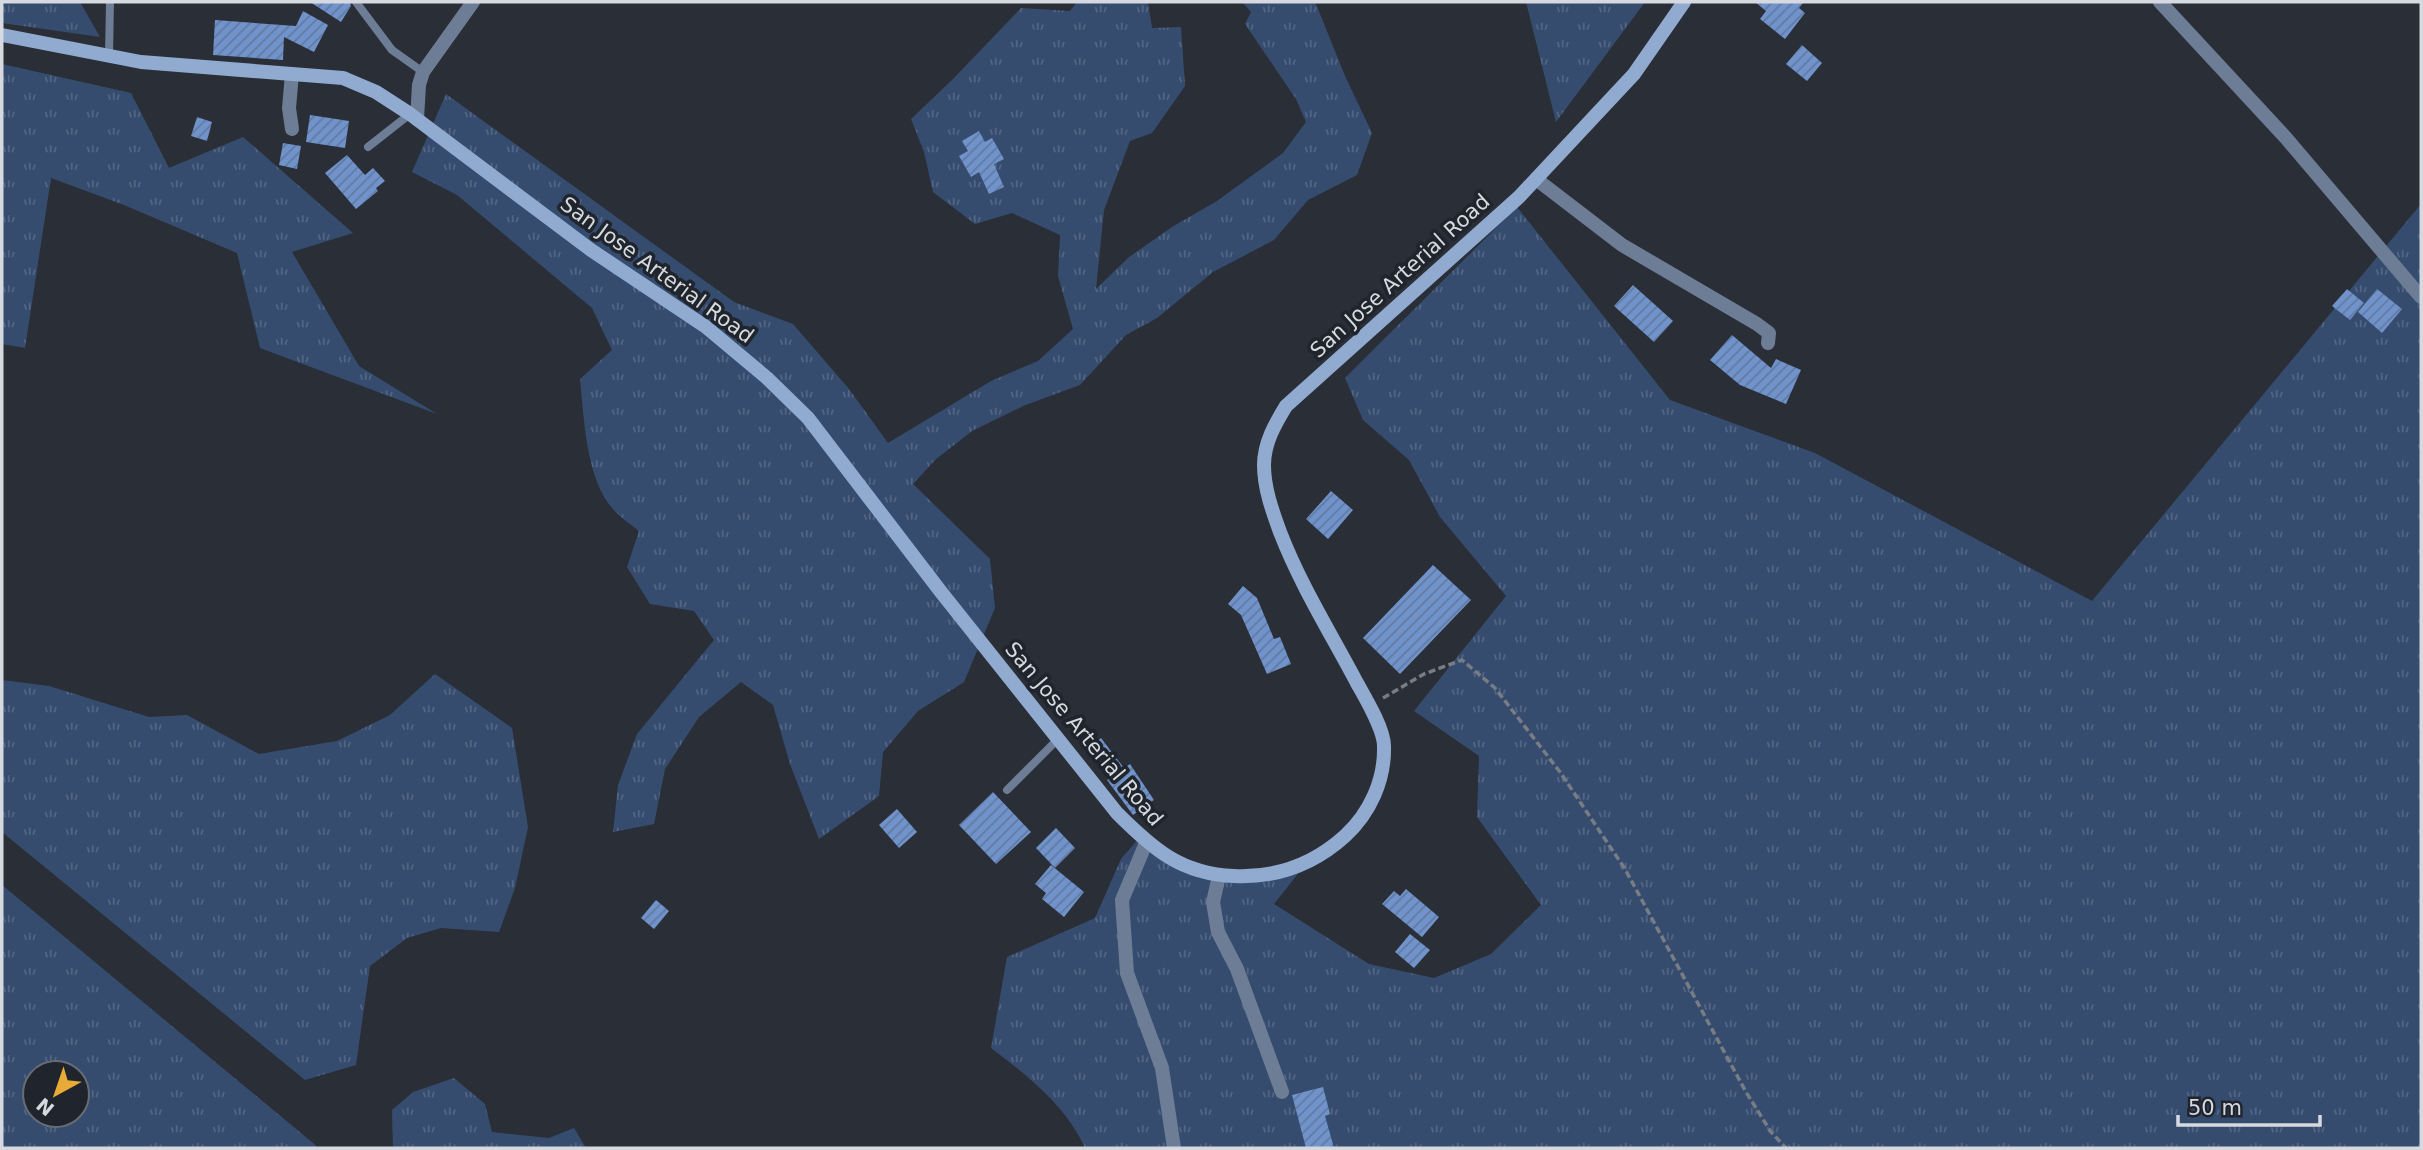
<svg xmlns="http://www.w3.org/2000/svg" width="2423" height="1150" font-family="'DejaVu Sans',sans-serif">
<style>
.grass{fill:url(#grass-tufts);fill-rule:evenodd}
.building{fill:url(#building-hatch)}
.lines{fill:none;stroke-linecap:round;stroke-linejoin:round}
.path{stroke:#787c84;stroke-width:3.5;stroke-dasharray:7 3.5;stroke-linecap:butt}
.lane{stroke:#6d7d95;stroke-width:8}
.street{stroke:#6d7d95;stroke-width:14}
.secondary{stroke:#91aad0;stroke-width:14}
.labels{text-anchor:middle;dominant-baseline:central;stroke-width:7;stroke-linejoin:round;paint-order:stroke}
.street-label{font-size:21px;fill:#d6dae0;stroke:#1f242d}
</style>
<defs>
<pattern id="grass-tufts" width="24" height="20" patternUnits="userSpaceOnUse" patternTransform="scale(1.75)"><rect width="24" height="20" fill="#364c6f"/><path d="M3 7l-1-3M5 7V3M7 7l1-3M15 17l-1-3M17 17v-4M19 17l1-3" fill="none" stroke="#526583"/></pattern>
<pattern id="building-hatch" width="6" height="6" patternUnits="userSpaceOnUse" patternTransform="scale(1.75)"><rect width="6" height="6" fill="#7093cb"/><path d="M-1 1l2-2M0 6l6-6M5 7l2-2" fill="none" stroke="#627aa2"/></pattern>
</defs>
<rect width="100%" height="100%" fill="#292e37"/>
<!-- grass -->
<g class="grass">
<path d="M2 2H80L100 37 2 23Z"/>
<path d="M1077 2H1148L1152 28 1181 27 1185 86 1152 133 1130 141 1104 210 1096 289 1129 257 1172 227 1217 201 1283 153 1306 122 1296 99 1245 24 1251 12 1242 2H1313L1316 4 1345 76 1372 133 1357 175 1308 200 1274 240 1213 272 1157 318 1126 335 1080 385 1023 406 972 431 935 460 913 484 990 559 995 608 964 682 918 711 883 752 879 796 819 839 790 764 773 705 741 682 699 717 665 769 654 824 613 832 618 785 637 734 714 640 694 611 650 604 627 567 639 531C630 524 620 517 613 509 586 479 584 418 580 379L612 350 592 308 457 195 412 172 446 94 734 302 793 324 849 389 888 443 991 381 1038 361 1073 329 1058 276 1060 235 1012 213 975 224 933 192 924 152 911 119 953 79 1021 8 1070 11Z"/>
<path d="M1526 2H1645L1556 122Z"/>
<path d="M2 64 131 93 169 168 243 137 353 233 292 252 359 366 437 414 260 348 237 253 124 205 51 178 25 348 2 344Z"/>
<path d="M2421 204V1148H1085C1067 1107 1027 1075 991 1048L1007 957 1095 918 1121 859 1140 837 1219 876 1308 861 1274 904 1369 964 1434 978 1491 954 1541 905 1477 817 1479 756 1414 711 1506 596 1440 517 1409 460 1363 420 1345 378 1517 207 1670 400 1815 453 2092 601Z"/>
<path d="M435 674 512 728 528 827 515 888 499 932 441 928 407 938 370 966 356 1065 305 1080 2 832V680L49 686 149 717 187 715 259 754 337 741 390 715Z"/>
<path d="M2 885 319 1148H2ZM35 1073H77V1115H35Z"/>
<path d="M454 1078 485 1104 492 1132 549 1138 574 1128 586 1148H393L392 1110 413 1092Z"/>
</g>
<!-- building -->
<g class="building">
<path d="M310 2H350L351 6 341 22Z"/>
<path d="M1755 2H1804L1799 8 1805 13 1785 39 1760 19 1766 11Z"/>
<path d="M303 11 328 25 314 52 284 37 283 60 213 55 215 20 296 26Z"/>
<path d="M1802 45 1822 63 1807 81 1786 64Z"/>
<path d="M310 115 349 121 345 148 306 142Z"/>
<path d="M197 117 212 122 207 141 191 136Z"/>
<path d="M979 131 985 142 992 138 1004 159 994 164 1004 187 989 194 979 172 971 177 959 156 968 151 962 141Z"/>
<path d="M283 143 301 146 297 169 279 165Z"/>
<path d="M347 155 365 175 373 168 385 181 376 188 378 191 356 209 325 173Z"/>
<path d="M1633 285 1673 321 1654 342 1614 306Z"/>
<path d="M2347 289 2364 303 2350 320 2332 306Z"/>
<path d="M2377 289 2402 309 2382 333 2358 312Z"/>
<path d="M1732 335 1771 368 1776 359 1801 370 1786 404 1740 385 1710 360Z"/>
<path d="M1331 491 1353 510 1328 539 1306 519Z"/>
<path d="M1433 565 1471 600 1400 674 1363 638Z"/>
<path d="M1243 586 1257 598 1274 639 1280 637 1291 664 1267 674 1241 615 1228 604Z"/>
<path d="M1101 738 1124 768 1130 764 1154 800 1133 815 1107 780 1112 777 1089 748Z"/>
<path d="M993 792 1031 832 996 864 959 825Z"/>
<path d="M897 809 917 832 899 848 879 825Z"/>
<path d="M1056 828 1075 848 1055 868 1036 848Z"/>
<path d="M1051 865 1084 892 1064 917 1042 899 1046 893 1035 884Z"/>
<path d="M1406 889 1439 917 1422 937 1382 904 1394 891 1400 896Z"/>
<path d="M656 900 669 911 654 929 641 918Z"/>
<path d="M1410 934 1430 950 1414 968 1395 952Z"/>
<path d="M1323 1087 1330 1114 1325 1116 1334 1148H1306L1292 1095Z"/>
</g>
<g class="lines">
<!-- path -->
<path class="path" d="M1383 698 1424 674 1462 660 1495 688 1560 772 1625 869 1746 1092 1771 1132 1786 1148"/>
<!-- lane -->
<g class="lane">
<path d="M356 2 392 50 423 72"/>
<path d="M109 55 110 2"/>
<path d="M368 147 410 114"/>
<path d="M1007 790 1058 739"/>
</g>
<!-- street -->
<g class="street">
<path d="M2160 2 2286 138 2421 297"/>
<path d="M417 119 419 85 423 72 473 2"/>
<path d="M292 129 289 108 292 74"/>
<path d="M1536 179 1622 245 1757 324 1769 333 1768 343"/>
<path d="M1146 843 1122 900 1127 973 1162 1068 1174 1148"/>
<path d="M1219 876 1213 902 1218 932 1237 969 1282 1092"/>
</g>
<!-- secondary -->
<path class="secondary" d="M2 35 141 62 343 78 376 92 410 114 591 250 706 327 767 378 808 418 941 592 1117 813C1153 849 1181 874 1234 876 1277 878 1314 864 1345 836 1370 813 1385 780 1384 746 1384 729 1366 699 1357 683 1330 632 1301 586 1280 532 1272 510 1264 488 1264 465 1264 443 1275 424 1286 406L1519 197 1634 74 1684 2"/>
</g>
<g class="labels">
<!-- street labels -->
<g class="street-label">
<text transform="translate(657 270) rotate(36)">San Jose Arterial Road</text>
<text transform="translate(1400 276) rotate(-42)">San Jose Arterial Road</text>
<text transform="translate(1084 734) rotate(50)">San Jose Arterial Road</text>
</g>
</g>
<!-- border -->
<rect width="2423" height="1150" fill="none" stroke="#d6dae0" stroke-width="7"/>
<!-- north arrow -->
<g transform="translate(56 1094) rotate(220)"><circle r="33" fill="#1f242d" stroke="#686d75" stroke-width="2"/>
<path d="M0-5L12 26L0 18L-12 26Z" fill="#e8ab37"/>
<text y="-10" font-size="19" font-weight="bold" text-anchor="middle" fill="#d6dae0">N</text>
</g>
<!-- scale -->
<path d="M2178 1115v10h142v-10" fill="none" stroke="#d6dae0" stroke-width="3.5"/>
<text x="2188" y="1115" font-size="21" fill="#d6dae0" stroke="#1f242d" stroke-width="5" paint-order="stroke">50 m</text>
</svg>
